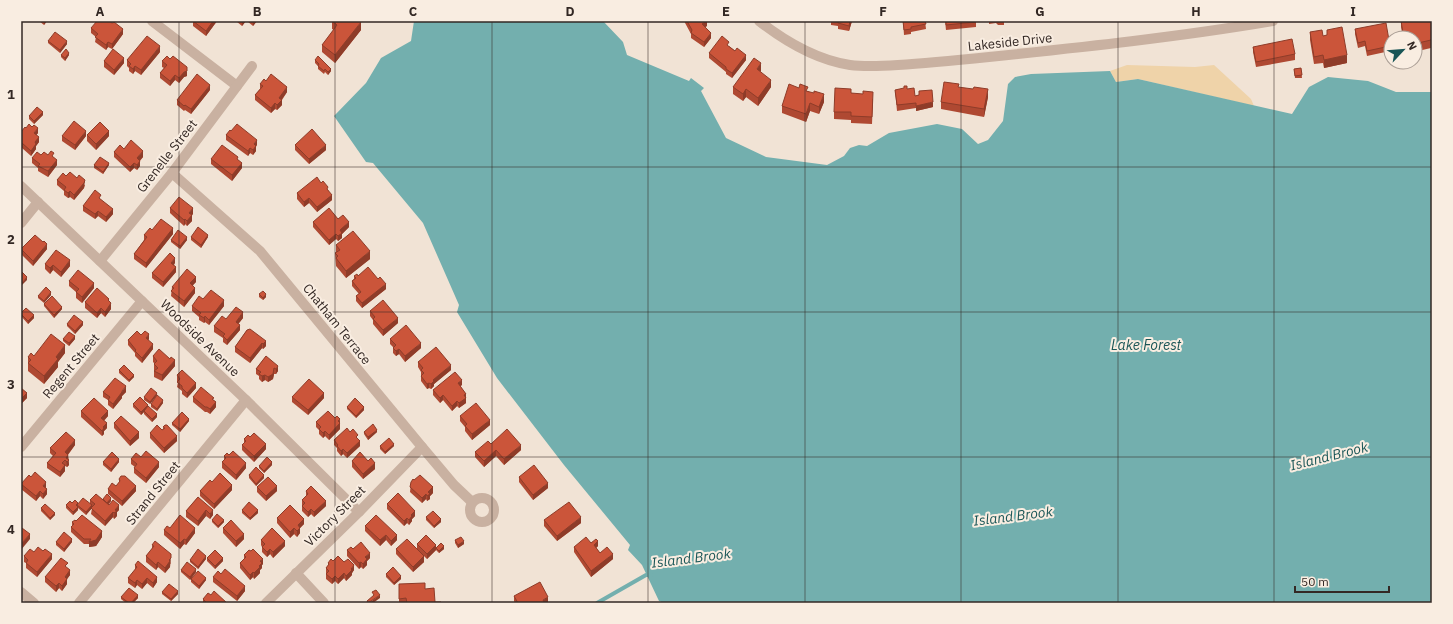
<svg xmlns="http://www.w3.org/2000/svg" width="1453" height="624" font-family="'IBM Plex Sans',sans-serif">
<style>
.sand{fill:#efd3a9}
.water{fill:#73afae}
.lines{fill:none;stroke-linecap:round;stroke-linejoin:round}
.stream{stroke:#73afae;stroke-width:4}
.minor{stroke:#c9b1a1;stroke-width:10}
.wall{fill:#af4932}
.shaded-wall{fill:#8e3c29}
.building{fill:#cb553a;stroke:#8e3c29}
.grid{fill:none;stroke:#332824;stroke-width:1;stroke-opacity:0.55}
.labels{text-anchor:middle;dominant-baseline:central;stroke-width:4;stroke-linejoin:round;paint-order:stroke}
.street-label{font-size:13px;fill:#332824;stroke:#f9ede1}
.water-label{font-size:14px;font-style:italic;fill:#195556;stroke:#f9ede1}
.neatline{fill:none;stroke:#332824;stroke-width:1.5}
.grid-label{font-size:13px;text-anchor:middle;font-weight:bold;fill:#332824}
</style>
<rect width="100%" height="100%" fill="#f1e3d5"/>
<!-- sand -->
<path class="sand" d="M1127 65 1195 67 1214 65 1251 99 1254 106 1138 79 1116 82 1110 71Z"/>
<!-- water -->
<path class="water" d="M414 21H603L623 42 627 55 689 81 691 78 704 88 701 91 726 138 766 157 827 165 844 156 850 148 859 145 867 146 889 133 937 124 962 129 978 144 988 140 1003 121 1008 84 1015 77 1031 74 1110 71 1116 82 1138 79 1292 114 1309 87 1328 77 1368 81 1396 92H1432V603H664L659 601 642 565 628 550 630 545 564 465 497 378 457 312 459 305 423 223 373 163 366 162 334 116 366 83 381 58 411 41Z"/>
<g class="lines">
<!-- stream -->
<path class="stream" d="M597 603 646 575H652"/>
<!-- minor -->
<g class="minor">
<path d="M152 21 237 86"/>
<path d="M759 21C786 42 816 60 850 65 866 67 882 66 898 65 929 63 959 60 989 57 1084 47 1179 37 1273 21"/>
<path d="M172 173 260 251 422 447 454 485 472 502"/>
<path d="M21 186 246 400 359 512"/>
<path d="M21 223 38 202"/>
<path d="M100 261 172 173 252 66"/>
<path d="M21 447 142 301"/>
<circle cx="482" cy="510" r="12"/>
<path d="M296 573 324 603"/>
<path d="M21 592 34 603"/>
<path d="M79 603 246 400"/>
<path d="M266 603 359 512 422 447"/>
</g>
</g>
<!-- wall -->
<g class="wall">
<path d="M39 21H47L44 25Z"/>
<path d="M193 21H217L206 36 193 26Z"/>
<path d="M236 21H246L242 26Z"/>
<path d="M247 21H257L253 26Z"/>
<path d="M332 21 361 30 335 63 322 52V45L334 30 332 29Z"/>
<path d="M684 21H707V26L705 27 711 38 704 47 691 38V34Z"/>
<path d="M831 21H852L849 31 838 29V26L831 25Z"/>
<path d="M903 21H925L926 29 911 32V34L904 35Z"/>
<path d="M945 21H976V27L946 30Z"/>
<path d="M989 21H1012V22H1004V25H998L996 23 989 24Z"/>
<path d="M1401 21H1432V46H1431V48L1418 51 1417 47 1415 48V38H1403L1401 27Z"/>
<path d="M91 28 123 34 112 49 108 47 106 50 95 42 96 37 91 33Z"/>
<path d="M1355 29 1390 46V51L1367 56 1365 46 1358 48 1355 34Z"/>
<path d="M1327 30 1347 63 1324 68 1323 63 1314 64 1310 40V32L1323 36H1327Z"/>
<path d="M48 41 67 44 60 53 48 43Z"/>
<path d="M729 46 746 60 732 78 726 74V72L709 58V53Z"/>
<path d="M1253 47 1295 54V60L1256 67 1253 52Z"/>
<path d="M160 52 141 75 135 71 133 74 129 71V68L127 66V60Z"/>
<path d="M61 55H69L65 61 61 57Z"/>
<path d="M315 60 331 71 328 75 325 72 324 74 318 69V66L315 63Z"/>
<path d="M104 61 124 63 114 75 104 67Z"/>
<path d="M162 61 187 76 184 77 179 83 175 80 170 86 160 78V73L164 68 162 67Z"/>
<path d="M1301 68 1302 78H1295L1294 69Z"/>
<path d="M761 71 760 72 771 87 758 106 746 97 743 101 733 94V87Z"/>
<path d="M260 84 287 92 282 100V105L277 110 275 109 271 113 255 100V95L260 89Z"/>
<path d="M907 89 915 96 919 95V91L933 107 916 111V108L897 111 895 90Z"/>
<path d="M210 90 191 114 185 110 184 111 177 105V100Z"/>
<path d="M808 91 824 102 819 114 810 111 806 122 782 113V106Z"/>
<path d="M851 93 873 99 872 124 851 123V120L834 119V112Z"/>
<path d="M988 97 984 117 941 109V102Z"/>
<path d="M43 115 34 124 29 119V116Z"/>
<path d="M231 131 257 145 256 146V151L253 155 250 153 248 156 226 140V135Z"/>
<path d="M21 132 38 133 36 135 39 142 36 146V149L31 156 22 148 21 149Z"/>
<path d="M87 135 109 136 96 150 87 141Z"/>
<path d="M62 136H86L75 150 62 141Z"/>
<path d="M295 145 326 150 309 164 295 150Z"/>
<path d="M124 149 143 157 140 161V166L137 170 134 168 130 172 114 157V152Z"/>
<path d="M41 155H48L54 158 57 165 48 177 38 171V168L32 163V158Z"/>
<path d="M211 159 238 160 242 168 232 181 211 164Z"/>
<path d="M94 165H109L103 174 94 168Z"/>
<path d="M66 176 85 185 84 188 74 200 70 197 68 198 64 195V191L57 185V180Z"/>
<path d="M328 190 332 200 317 212 309 203 304 207 297 199V193Z"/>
<path d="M101 200 113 214 106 222 98 216 95 219 83 211V206Z"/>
<path d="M170 208 193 214 192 215V221L187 226 185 224 184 226 170 213Z"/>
<path d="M338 219 349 227 342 234V238L338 241 336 239 329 245 313 227V222Z"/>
<path d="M152 230 173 234 146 268 134 259V254L144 240V235Z"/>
<path d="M191 237H208L201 248 191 240Z"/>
<path d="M171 240H187L180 249 171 242Z"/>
<path d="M336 245 370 259 346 278 336 266 335 253H336Z"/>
<path d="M21 249H47L33 266 21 254Z"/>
<path d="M175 263 174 265 176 272 163 287 152 278V273Z"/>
<path d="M45 264 70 266 61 277 53 270 50 274 45 269Z"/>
<path d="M354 276H358L378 279 386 289 362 308 356 301V296L359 294 352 286V281L354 279Z"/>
<path d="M69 281 94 288 82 303 76 298V292L69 286Z"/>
<path d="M196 282 193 285 195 293 184 307 171 296 172 287Z"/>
<path d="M259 294 266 297 263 300 259 297Z"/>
<path d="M51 295 44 303 38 298V296Z"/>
<path d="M203 299 224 306 209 325 205 322 204 323 199 320V317L192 311V306Z"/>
<path d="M85 302H109L111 309 105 317 101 313 97 318 85 308Z"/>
<path d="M44 304 62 309 54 318 44 306Z"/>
<path d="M370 311 398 323 383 336 373 324V320L370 316Z"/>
<path d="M21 313 34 318 28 324 21 316Z"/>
<path d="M243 318 238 324 240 330 227 345 223 342V338L214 332V326L226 319Z"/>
<path d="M67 324 83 325 75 334 67 326Z"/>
<path d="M247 330 266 346 263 349 262 348 250 363 235 352V347Z"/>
<path d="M141 335 149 339 148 340 153 349 142 363 135 356V353L128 345V340Z"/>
<path d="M63 339H75L69 346 63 341Z"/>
<path d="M390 339 421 348 405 362 399 354 396 356 393 353V347L390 344Z"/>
<path d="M65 353 58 362V367L44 384 28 371V357L34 356Z"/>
<path d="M153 356 175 366 162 381 154 377V371H155L154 370V364H155L153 362Z"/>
<path d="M266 356 278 371 276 374H274L273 379 268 382 265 380 262 382 259 379V376L256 374V369Z"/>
<path d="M418 362 451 370 434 384V386L431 389 429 388 427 389 421 381V372L418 367Z"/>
<path d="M119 370 134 377 129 382 119 373Z"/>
<path d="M177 375 196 388 187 398 182 394V391L177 387 178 382 177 381Z"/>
<path d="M462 385 460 386 466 394V403L459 408 457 406 452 411 443 400 440 403 433 395V390Z"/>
<path d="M21 388 27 398 22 403 21 402Z"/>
<path d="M103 392H126L122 396V398L113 409 108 405V400L103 397Z"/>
<path d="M157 395 150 404 144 400V397Z"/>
<path d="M193 397 214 400 216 407 210 414 207 412H205L193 402Z"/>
<path d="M292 397 324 398 308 415 292 402Z"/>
<path d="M163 403 157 411 151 407V404Z"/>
<path d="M133 404 148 407 157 417 152 422 144 414V412L141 415 133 407Z"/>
<path d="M347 407 364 410 356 418 347 409Z"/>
<path d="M81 411 108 416 104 421 107 428 104 431V434L102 436 81 417Z"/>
<path d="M460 416 490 425 472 440 465 431V427L460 421Z"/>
<path d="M189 421 180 432 172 425V423Z"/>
<path d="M316 422 340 423V429L329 440 325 436 323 438 319 434V430L316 427Z"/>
<path d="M114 423 139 438 130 446 114 428Z"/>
<path d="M163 427 177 441 164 453 150 438V433L162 430H163Z"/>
<path d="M350 432 358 440 360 446 347 458 343 454 341 456 337 451V448L334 445V440Z"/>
<path d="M364 432H377L368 440 364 434Z"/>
<path d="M244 439 266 449 254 462 242 450V445L244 443Z"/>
<path d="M491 444 521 450 504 465 496 456 484 467 475 457V452Z"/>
<path d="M75 445 68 455 69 465 67 467 65 466V471L60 477 47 468V463L53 456 50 453V448Z"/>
<path d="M380 446H394L385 454 380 449Z"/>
<path d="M229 455 246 468 236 480 222 468V462L224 460V456Z"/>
<path d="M141 457 159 467 146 483 134 473V468L135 467 131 464V459Z"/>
<path d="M352 461H368L375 469 363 479 352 467Z"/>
<path d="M103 462H119L111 472 103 465Z"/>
<path d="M272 465 264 473 259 468V466Z"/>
<path d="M249 475 264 478 256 486 249 478Z"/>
<path d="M519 477 548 488 533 500 519 482Z"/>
<path d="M119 479 136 491 122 506 108 494V489L116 486 119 483Z"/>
<path d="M414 480 433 493 430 496V499L427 501 426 499 422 503 410 492 411 482Z"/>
<path d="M212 482 232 490 214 509 200 496V491Z"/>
<path d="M21 484 46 487V488L47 494 43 499 40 496 36 501 21 489Z"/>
<path d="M257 487 277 491 266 501 257 492Z"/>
<path d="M306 491 326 506 314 517 311 514 308 517 302 511V500L306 496Z"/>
<path d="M198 497 213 515 210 519 206 516 198 526 186 517V511Z"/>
<path d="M103 499 111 501 109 504 119 510 117 512V516L114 519 113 517 105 526 91 514 92 508 86 515 78 508V510L73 515 66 508V505L72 503 78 504H90V500Z"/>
<path d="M387 504 415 516 412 519V521L409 525 407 523 404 526 387 509Z"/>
<path d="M41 508 55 515 50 520 41 511Z"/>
<path d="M242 510 258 513 250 520 242 513Z"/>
<path d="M426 517 441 522 434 528 426 520Z"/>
<path d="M277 518 304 524 300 528V533L297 537 294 534 290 538 277 523Z"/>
<path d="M212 520 224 522 218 528 212 522Z"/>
<path d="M544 520 581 523 557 541 544 526Z"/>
<path d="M72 522 102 537 96 546 89 547V544H84L71 532V527L72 526Z"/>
<path d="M365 526 397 540 391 546 386 540 380 546 365 531Z"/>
<path d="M223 528 244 539 236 547 223 533Z"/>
<path d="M164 530 195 533 186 545 184 544 180 549 164 535Z"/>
<path d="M261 540 285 546 273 558 270 554 267 557 262 552V547L261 545Z"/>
<path d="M455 540 464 544 458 548 455 543Z"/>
<path d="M56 542H72L64 552 56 545Z"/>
<path d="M591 543 598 546 596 548 600 553 613 559 591 577 574 552V547Z"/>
<path d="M417 544 436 548 444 549 439 553 436 550 427 559 417 549Z"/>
<path d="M152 545 171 563 170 564V567L165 573 158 567 156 570 146 562V556L152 549Z"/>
<path d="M353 549 370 558 367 561V565L363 569 361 567 359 569 347 556V550Z"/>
<path d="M396 549 424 562 413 572 396 554Z"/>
<path d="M34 552 52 559 37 577 26 568V563L24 562V556Z"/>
<path d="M244 555 263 564 262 565V568L260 570V573L254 579 253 577 250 580 240 568V563L244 560Z"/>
<path d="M207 558 223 561 215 569 207 561Z"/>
<path d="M206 559 198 569 190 562V560Z"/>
<path d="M333 561 344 562 354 570 352 573V575L346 581 344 578 338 584 335 581 332 584 326 579V568L328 566V563Z"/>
<path d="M135 565 157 582 153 588 147 583 142 589 137 585 135 588 128 583V578L135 570Z"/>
<path d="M68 568 70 575 67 579V584L62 591 59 588 56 592 45 582V577Z"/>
<path d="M181 570 196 572 190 580 181 572Z"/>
<path d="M386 574 401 579 394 585 386 577Z"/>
<path d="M213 577 245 591 237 601 213 582Z"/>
<path d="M191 579 206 580 199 589 191 582Z"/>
<path d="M399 584 425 589 435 602 441 603H399Z"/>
<path d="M162 592 178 594 171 601 162 594Z"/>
<path d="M211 595 227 603H203V599Z"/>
<path d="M514 596 548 602 546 603H515L514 601Z"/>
<path d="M121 597 138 598 133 603H126L121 599Z"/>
</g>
<!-- shaded-wall -->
<g class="shaded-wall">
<path d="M45 21H47L44 25V23Z"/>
<path d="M213 21H217L206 36V31Z"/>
<path d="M242 21H246L242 26Z"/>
<path d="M253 21H257L253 26Z"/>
<path d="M707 21V26L702 29V24Z"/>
<path d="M850 21H852L849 31V26Z"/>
<path d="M361 22V30L335 63V55Z"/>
<path d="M123 29V34L112 49V44Z"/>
<path d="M711 33V38L704 47V42Z"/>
<path d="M67 41V44L60 53V50Z"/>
<path d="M108 42V47L106 50V45Z"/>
<path d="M160 46V52L141 75V70Z"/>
<path d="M69 53V55L65 61V58Z"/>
<path d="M746 55V60L732 78V73Z"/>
<path d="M1347 55V63L1324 68V60Z"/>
<path d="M124 58V63L114 75V70Z"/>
<path d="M761 63V71L757 77V69Z"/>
<path d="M135 66V71L133 74V69Z"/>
<path d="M331 69V71L328 75V72Z"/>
<path d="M187 71V76L184 77 179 83V78L184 72Z"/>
<path d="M175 75V80L170 86V81Z"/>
<path d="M771 80V87L758 106V98Z"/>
<path d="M210 85V90L191 114V109Z"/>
<path d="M287 87V92L279 103V98Z"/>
<path d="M746 89V97L743 101V94Z"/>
<path d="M988 89V97L984 117V109Z"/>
<path d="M824 94V102L819 114V107Z"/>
<path d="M282 100V105L277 110V105Z"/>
<path d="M933 102V107L916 111V106Z"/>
<path d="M275 103V109L271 113V108Z"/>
<path d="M810 103V111L806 122V114Z"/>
<path d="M43 112V115L34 124V121Z"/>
<path d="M38 128V133L34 138V133Z"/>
<path d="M86 131V136L75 150V145Z"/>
<path d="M109 131V136L96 150V144Z"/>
<path d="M39 137V142L36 146V149L31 156V151L35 142Z"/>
<path d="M257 140V145L254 149V144Z"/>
<path d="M326 145V150L309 164V159Z"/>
<path d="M256 146V151L253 155V150Z"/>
<path d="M250 148V153L248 156V151Z"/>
<path d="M143 151V157L137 163V158Z"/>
<path d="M57 160V165L48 177V171Z"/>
<path d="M140 161V166L137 170V165Z"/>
<path d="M109 163V165L103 174V172Z"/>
<path d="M134 163V168L130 172V167Z"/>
<path d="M242 163V168L232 181V175Z"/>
<path d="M85 180 84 188 74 200V195Z"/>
<path d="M70 191V197L68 198V193Z"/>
<path d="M332 195V200L317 212V207Z"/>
<path d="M309 198V203L304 207V202Z"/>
<path d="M193 208V214L189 218V213Z"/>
<path d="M113 209V214L106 222V217Z"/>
<path d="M98 211V216L95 219V214Z"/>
<path d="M192 215V221L187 226V221Z"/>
<path d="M185 219V224L184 226V220Z"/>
<path d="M349 222V227L342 234V238L338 241V236L340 230Z"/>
<path d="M173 228V234L146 268V263Z"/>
<path d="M336 234V239L329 245V240Z"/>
<path d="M208 235V237L201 248V245Z"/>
<path d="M187 237V240L180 249V246Z"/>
<path d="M47 244V249L33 266V261Z"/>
<path d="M370 251V259L346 278V271Z"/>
<path d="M175 258V263L171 268V263Z"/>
<path d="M70 260V266L61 277V272Z"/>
<path d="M53 265V270L50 274V268Z"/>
<path d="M176 267V272L163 287V282Z"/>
<path d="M27 277V280L22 285V283Z"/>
<path d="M196 277V282L190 288V283Z"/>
<path d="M94 283V288L82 303V297Z"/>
<path d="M386 284V289L362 308V303Z"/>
<path d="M195 288V293L184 307V301Z"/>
<path d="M51 292V295L44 303V301Z"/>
<path d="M266 294V297L263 300V298Z"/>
<path d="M224 300V306L209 325V320Z"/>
<path d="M111 303V309L105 317V312Z"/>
<path d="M62 307V309L54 318V315Z"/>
<path d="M101 308V313L97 318V313Z"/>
<path d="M243 312V318L236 327V322Z"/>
<path d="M34 315V318L28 324V321Z"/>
<path d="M205 316V322L204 323V318Z"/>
<path d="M398 318V323L383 336V330Z"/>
<path d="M83 322V325L75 334V331Z"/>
<path d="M240 325V330L227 345V340Z"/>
<path d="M149 334V339L146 343V338Z"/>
<path d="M75 336V339L69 346V343Z"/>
<path d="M266 341V346L263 349V344Z"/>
<path d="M262 343V348L250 363V358Z"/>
<path d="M421 343V348L405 362V356Z"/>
<path d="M153 344V349L142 363V358Z"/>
<path d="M65 345V353L58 362V367L44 384V376L56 357Z"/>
<path d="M399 349V354L396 356V351Z"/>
<path d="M175 360V366L162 381V375Z"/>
<path d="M451 365V370L434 384V386L431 389V384L433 380Z"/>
<path d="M278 366V371L276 374V369Z"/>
<path d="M274 368V374L273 379 268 382V377Z"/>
<path d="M134 375V377L129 382V380Z"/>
<path d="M265 375V380L262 382V376Z"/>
<path d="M462 380V385L458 388V383Z"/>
<path d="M196 383V388L187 398V393Z"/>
<path d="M429 383V388L427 389V384Z"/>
<path d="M126 386V392L122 396V398L113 409V404Z"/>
<path d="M27 393V398L22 403V398Z"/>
<path d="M157 393V395L150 404V402Z"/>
<path d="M324 393V398L308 415V410Z"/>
<path d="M466 394V403L459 408V403L464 395Z"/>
<path d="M443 395V400L440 403V398Z"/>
<path d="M163 400V403L157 411V409Z"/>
<path d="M457 401V406L452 411V406Z"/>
<path d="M216 402V407L210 414V409Z"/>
<path d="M148 405V408L141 415V412Z"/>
<path d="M364 407V410L356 418V416Z"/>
<path d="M108 411V416L101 423V418Z"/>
<path d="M157 414V417L152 422V419Z"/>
<path d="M189 419V421L180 432V429Z"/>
<path d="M340 419V429L329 440V435Z"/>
<path d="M490 420V425L472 440V434Z"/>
<path d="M107 423V428L104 431V434L102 436V431L103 427Z"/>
<path d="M377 430V432L368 440V437Z"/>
<path d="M325 431V436L323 438V433Z"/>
<path d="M139 432V438L130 446V441Z"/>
<path d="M177 436V441L164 453V448Z"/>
<path d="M75 440V445L65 458V452Z"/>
<path d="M360 441V446L347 458V453Z"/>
<path d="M266 444V449L254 462V456Z"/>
<path d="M394 444V446L385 454V452Z"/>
<path d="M521 445V450L504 465V459Z"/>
<path d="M343 449V454L341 456V451Z"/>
<path d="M496 450V456L484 467V461Z"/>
<path d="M68 455 69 465 67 467 66 458Z"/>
<path d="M119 459V462L111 472V469Z"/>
<path d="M159 462V467L146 483V478Z"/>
<path d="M272 462V465L264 473V471Z"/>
<path d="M246 463V468L236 480V475Z"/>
<path d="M375 463V469L363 479V474Z"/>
<path d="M65 465V471L60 477V472Z"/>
<path d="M264 475V478L256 486V484Z"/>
<path d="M46 482V487L43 491V486Z"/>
<path d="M548 483V488L533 500V495Z"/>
<path d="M232 485V490L214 509V504Z"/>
<path d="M136 486V491L122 506V501Z"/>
<path d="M277 486V491L266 501V496Z"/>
<path d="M433 487V493L430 496V499L427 501 428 492Z"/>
<path d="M47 489V494L43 499V494Z"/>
<path d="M40 491V496L36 501V496Z"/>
<path d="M426 494V499L422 503V498Z"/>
<path d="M111 498V501L107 505V503Z"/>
<path d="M326 501V506L314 517V512Z"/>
<path d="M92 505V508L86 515V512Z"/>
<path d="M119 505V510L117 512V516L114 519 115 510Z"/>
<path d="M78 507V510L73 515V512Z"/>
<path d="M311 509V514L308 517V512Z"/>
<path d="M206 510V516L198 526V521Z"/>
<path d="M213 510V515L210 519V514Z"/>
<path d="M258 510V513L250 520V518Z"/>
<path d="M415 511V516L412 519V521L409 525V520L411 515Z"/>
<path d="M113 512V517L105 526V521Z"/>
<path d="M55 513V515L50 520V518Z"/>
<path d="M581 517V523L557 541V536Z"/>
<path d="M407 518V523L404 526V521Z"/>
<path d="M304 519V524L298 530V525Z"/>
<path d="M441 519V522L434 528V526Z"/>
<path d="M224 520V522L218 528V526Z"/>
<path d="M195 528V533L186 545V540Z"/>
<path d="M294 528V534L290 538V532Z"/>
<path d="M300 528V533L297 537V531Z"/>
<path d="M102 531V537L96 546 89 547V542Z"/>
<path d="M30 534V539L21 550V544Z"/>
<path d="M244 534V539L236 547V541Z"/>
<path d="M386 535V540L380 546V540Z"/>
<path d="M397 535V540L391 546V541Z"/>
<path d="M72 539V542L64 552V549Z"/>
<path d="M184 539V544L180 549V543Z"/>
<path d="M285 541V546L273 558V552Z"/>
<path d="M464 541V544L458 548V545Z"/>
<path d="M598 541V546L594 550V545Z"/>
<path d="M436 545V550L427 559V554Z"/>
<path d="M444 546V549L439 553V551Z"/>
<path d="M270 549V554L267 557V552Z"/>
<path d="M370 553V558L367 561V565L363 569V564L365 557Z"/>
<path d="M52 554V559L37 577V572Z"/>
<path d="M613 554V559L591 577V571Z"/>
<path d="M206 556V559L198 569V567Z"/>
<path d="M424 556V562L413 572V567Z"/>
<path d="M171 558 170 567 165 573V568Z"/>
<path d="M223 558V561L215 569V566Z"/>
<path d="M263 559V564L262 565V568L260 570V573L254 579V573L259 566 260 561Z"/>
<path d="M158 562V567L156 570V565Z"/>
<path d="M361 562V567L359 569V563Z"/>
<path d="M354 565V570L352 573V575L346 581V576L351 569Z"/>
<path d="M196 569V572L190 580V577Z"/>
<path d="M70 570V575L65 582V577Z"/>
<path d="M253 572V577L250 580V575Z"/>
<path d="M344 573V578L338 584V579Z"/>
<path d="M335 576V581L332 584V579Z"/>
<path d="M401 576V579L394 585V583Z"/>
<path d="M157 577V582L153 588V583Z"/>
<path d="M147 578V583L142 589V584Z"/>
<path d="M206 578V580L199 589V586Z"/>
<path d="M67 579V584L62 591V586Z"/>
<path d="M137 580V585L135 588V583Z"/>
<path d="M59 583V588L56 592V586Z"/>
<path d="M245 586V591L237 601V596Z"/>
<path d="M178 591V594L171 601V599Z"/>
<path d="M138 595V598L133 603H131Z"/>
<path d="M380 595V598L373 603H369Z"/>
<path d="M548 597V602L546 603H543V600Z"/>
</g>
<!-- building -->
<g class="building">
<path d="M97 21H109L112 23 114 22 123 29 112 44 108 42 106 45 95 37 98 34 91 28Z"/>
<path d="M193 21H213L206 31Z"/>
<path d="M332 21H360L361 22 335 55 322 45 337 25Z"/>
<path d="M687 21H707L702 24 711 33 704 42 691 33 692 30Z"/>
<path d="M838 21H850L849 26 838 23Z"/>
<path d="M903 21H925L926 24 911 27V29L904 30Z"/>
<path d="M946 21H976V22L946 25Z"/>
<path d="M1401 21H1432V38L1431 39V40L1418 43 1417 40H1415V38H1404Z"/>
<path d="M1386 23 1390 46 1367 51 1365 41 1358 43 1355 29Z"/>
<path d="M1342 27 1347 55 1324 60 1323 55 1314 57 1310 32 1322 30 1323 36 1327 35V30Z"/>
<path d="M55 32 67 41 60 50 48 41Z"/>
<path d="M147 36 160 46 141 70 135 66 133 69 129 66 131 64 127 60Z"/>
<path d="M722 36 729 42 727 45 735 51 737 48 746 55 732 73 726 69V67L709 53Z"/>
<path d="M1292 39 1295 54 1256 62 1253 47Z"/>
<path d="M66 49 69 53 65 58 61 55Z"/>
<path d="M113 49 124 58 114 70 104 61Z"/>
<path d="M167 56 170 59 173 56 187 67V71L184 72 179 78 175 75 170 81 160 73 167 65 162 61Z"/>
<path d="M318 56 331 69 328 72 325 69 324 71 318 66 319 64 315 60Z"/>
<path d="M754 58 761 63 757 69 771 80 758 98 746 89 743 94 733 87Z"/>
<path d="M1301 68 1302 75 1295 76 1294 69Z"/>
<path d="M197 74 210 85 191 109 185 105 184 106 177 100Z"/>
<path d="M271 74 287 87 279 98 282 100 277 105 275 103 271 108 255 95 263 86 260 84 264 79 266 81Z"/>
<path d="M944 82 959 84 958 87 973 89 974 87 988 89 984 109 941 102Z"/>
<path d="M789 84 799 88 800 84 808 87 806 91 814 93V91L824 94 819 107 810 103 806 114 782 106Z"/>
<path d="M904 86H907V89L914 88 915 96 919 95V91L932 90 933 102 916 106V103L897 105 895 90 904 88Z"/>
<path d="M835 88 851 89V93L863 94V91L873 92 872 117 851 116V112H834Z"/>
<path d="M37 107 43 112 34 121 29 116Z"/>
<path d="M74 121 86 131 75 145 62 136Z"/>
<path d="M100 122 109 131 96 144 87 135Z"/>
<path d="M29 124 32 127 34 125 38 128 34 133 39 137 35 142 36 144 31 151 22 143 21 144V135L22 134 21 133V132L25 127 26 128Z"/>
<path d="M237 124 257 140 254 144 256 146 253 150 250 148 248 151 226 135 230 130 231 131Z"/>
<path d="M312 129 326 145 309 159 295 145Z"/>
<path d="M131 140 143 151 137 158 140 161 137 165 134 163 130 167 114 152 120 145 124 149Z"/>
<path d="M222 145 238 157 237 159 242 163 232 175 211 159Z"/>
<path d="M51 151 54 153 52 156 57 160 48 171 38 166 40 164 32 158 37 152 41 155 44 152 48 155Z"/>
<path d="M100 157 109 163 103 172 94 165Z"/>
<path d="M70 172 77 178 79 175 85 180 84 183 74 195 70 191 68 193 64 190 66 187 57 180 63 173 66 176Z"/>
<path d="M317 177 321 183 323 181 328 187 327 189 332 195 317 207 309 198 304 202 297 193Z"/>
<path d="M95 190 101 195 99 198 113 209 106 217 98 211 95 214 83 206Z"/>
<path d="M179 197 193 208 189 213 192 215 187 221 185 219 184 220 170 208Z"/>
<path d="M329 208 338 219 343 215 349 222 340 230 342 233 338 236 336 234 329 240 313 222Z"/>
<path d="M161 219 173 228 146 263 134 254 147 237 144 235 150 228 152 230Z"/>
<path d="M198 227 208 235 201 245 191 237Z"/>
<path d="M178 230 187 237 180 246 171 240Z"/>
<path d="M353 231 370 251 346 271 336 258 338 256 335 253 340 250 336 245Z"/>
<path d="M35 235 43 242 44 241 47 244 33 261 21 249Z"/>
<path d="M56 250 70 260 61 272 53 265 50 268 45 264Z"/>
<path d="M170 253 175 258 171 263 176 267 163 282 152 273Z"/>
<path d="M368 267 378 279 380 277 386 284 362 303 356 296 361 292 352 281 356 278 354 276 357 274 358 276Z"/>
<path d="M187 269 196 277 190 283 195 288 184 301 171 291 174 288 172 287Z"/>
<path d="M78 270 94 283 82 297 76 292 79 289 69 281Z"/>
<path d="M21 271 27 277 22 283 21 282Z"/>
<path d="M46 287 51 292 44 301 38 296Z"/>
<path d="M97 288 109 299 108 300 111 303 105 312 101 308 97 313 85 302Z"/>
<path d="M211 290 224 300 209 320 205 316 204 318 199 315 201 313 192 306 199 296 203 299Z"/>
<path d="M263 291 266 294 263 298 259 294Z"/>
<path d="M52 296 62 307 54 315 44 304Z"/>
<path d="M383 300 398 318 383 330 373 319 375 317 370 311Z"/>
<path d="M236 307 243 312 236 322 240 325 227 340 223 336 225 334 214 326 222 316 226 319Z"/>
<path d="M26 308 34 315 28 321 21 314V313Z"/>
<path d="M74 315 83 322 75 331 67 324Z"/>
<path d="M406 325 421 343 405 356 399 349 396 351 393 348 396 345 390 339Z"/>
<path d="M250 329 266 341 263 344 262 343 250 358 235 347 247 330Z"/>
<path d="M137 331 141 335 145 331 149 334 146 338 153 344 142 358 135 351 136 350 128 340Z"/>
<path d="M69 332 75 336 69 343 63 339Z"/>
<path d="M51 334 65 345 56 357 58 359 44 376 28 363 31 360 28 357 31 353 34 356Z"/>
<path d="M436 347 451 365 433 380 434 381 431 384 429 383 427 384 421 376 424 373 421 370 423 368 418 362Z"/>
<path d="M159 349 170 359 171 357 175 360 162 375 154 371 158 368 154 364 157 361 153 356Z"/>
<path d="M266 356 278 366 276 369 274 368 273 374 268 377 265 375 262 376 259 374 261 372 256 369Z"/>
<path d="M124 365 134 375 129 380 119 370Z"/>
<path d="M182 370 196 383 187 393 182 388V386L177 382 180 379 177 375Z"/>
<path d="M455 372 462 380 458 383 466 394 464 395 466 398 459 403 457 401 452 406 443 395 440 398 433 390Z"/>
<path d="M115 378 126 386 122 391V392L113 404 108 400 110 397 103 392Z"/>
<path d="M309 379 324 393 308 410 292 397Z"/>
<path d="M201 387 214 398 212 399 216 402 210 409 207 407H205L193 397Z"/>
<path d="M21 388 27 393 22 398 21 396Z"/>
<path d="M151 388 157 393 150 402 144 397Z"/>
<path d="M157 395 163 400 157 409 151 404Z"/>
<path d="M140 397 148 405 141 412 133 404Z"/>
<path d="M94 398 108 411 101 418 107 423 103 427 104 428 102 431 81 411Z"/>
<path d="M355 398 364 407 356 416 347 407Z"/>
<path d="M476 403 490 420 472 434 465 426 467 424 460 416Z"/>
<path d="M148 406 157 414 152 419 144 411Z"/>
<path d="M328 411 335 418 337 416 340 419 338 421 340 423 329 435 325 431 323 433 319 429 321 427 316 422Z"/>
<path d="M182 412 189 419 180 429 172 423Z"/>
<path d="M121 416 139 432 130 441 114 423Z"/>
<path d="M373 424 377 430 368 437 364 432Z"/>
<path d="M157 425 162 430 165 428 163 427 165 425H167L177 436 164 448 150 433Z"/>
<path d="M347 428 350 432 353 429 358 435 356 437 360 441 347 453 343 449 341 451 337 446 338 445 334 440Z"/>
<path d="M507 429 521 445 504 459 496 450 484 461 475 452 488 441 491 444Z"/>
<path d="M66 432 75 440 65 452 68 455 66 458 69 460 67 462 65 460 62 463 65 465 60 472 47 463 56 453 50 448Z"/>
<path d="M254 433 266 444 254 456 242 445 246 441 244 439 248 435 250 437Z"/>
<path d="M389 438 394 444 385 452 380 446Z"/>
<path d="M146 451 159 462 146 478 134 468 137 464 131 459 136 453 141 457Z"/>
<path d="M233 451 246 463 236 475 222 462 226 458 224 456 227 453 229 455Z"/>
<path d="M112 452 119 459 111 469 103 462Z"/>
<path d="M360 452 368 461 371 458 375 463 363 474 352 461Z"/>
<path d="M267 457 272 462 264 471 259 466Z"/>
<path d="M534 465 548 483 533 495 519 477Z"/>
<path d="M256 467 264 475 256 484 249 475Z"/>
<path d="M35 472 46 482 43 486 47 489 43 494 40 491 36 496 21 484 29 475 31 477Z"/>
<path d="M220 473 232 485 214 504 200 491 210 480 212 482Z"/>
<path d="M420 475 433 487 428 492 430 494 427 496 426 494 422 498 410 487 411 482 413 479 414 480Z"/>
<path d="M121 476H125L136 486 122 501 108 489 112 483 116 486 120 481 119 479Z"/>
<path d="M268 477 277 486 266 496 257 487Z"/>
<path d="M311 486 326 501 314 512 311 509 308 512 302 506 305 503 302 500 308 494 306 491Z"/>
<path d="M398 493 415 511 411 515 412 516 409 520 407 518 404 521 387 504Z"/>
<path d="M96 494 109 505 113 500 119 505 115 510 117 511 114 513 113 512 105 521 91 508 95 504 90 500Z"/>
<path d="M107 494 111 498 107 503 103 499Z"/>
<path d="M198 497 213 510 210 514 206 510 198 521 186 511Z"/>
<path d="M83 498 92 505 86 512 77 505Z"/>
<path d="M75 500 78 503 76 505 78 507 73 512 66 505 70 501 72 503Z"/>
<path d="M249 502 258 510 250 518 242 510Z"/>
<path d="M569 502 581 517 557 536 544 520Z"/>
<path d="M45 504 55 513 50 518 41 508Z"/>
<path d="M290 505 304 519 298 525 300 528 297 531 294 528 290 532 277 518Z"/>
<path d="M433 511 441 519 434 526 426 517Z"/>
<path d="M217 514 224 520 218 526 212 520Z"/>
<path d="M82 515 102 531 96 540 89 542 91 539H84L71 527 74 524 72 522 75 520 76 521Z"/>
<path d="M180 515 195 528 186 540 184 539 180 543 164 530 167 526 170 528Z"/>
<path d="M376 515 397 535 391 541 386 535 380 540 365 526Z"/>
<path d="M231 520 244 534 236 541 223 528Z"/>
<path d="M22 528 30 534 21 544V529Z"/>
<path d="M272 528 285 541 273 552 270 549 267 552 262 547 265 544 261 540Z"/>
<path d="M64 532 72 539 64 549 56 542Z"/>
<path d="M426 535 436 545 427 554 417 544Z"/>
<path d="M461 537 464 541 458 545 455 540Z"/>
<path d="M586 537 591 543 596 539 598 541 594 545 600 553 607 547 613 554 591 571 574 547Z"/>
<path d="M407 539 424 556 413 567 396 549Z"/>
<path d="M155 541 171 554V558L169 560 170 561 165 568 158 562 156 565 146 556 154 546 152 545Z"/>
<path d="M361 542 370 553 365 557 367 559 363 564 361 562 359 563 347 550 351 547 353 549Z"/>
<path d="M441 543 444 546 439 551 436 548Z"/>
<path d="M38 547 43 551 45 549 52 554 37 572 26 563 28 560 24 556 30 549 34 552Z"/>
<path d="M198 549 206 556 198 567 190 560Z"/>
<path d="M253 549 263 559 260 561 262 563 259 566 260 567 254 573 253 572 250 575 240 563 246 557 244 555 249 550 251 551Z"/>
<path d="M215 550 223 558 215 566 207 558Z"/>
<path d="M338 556 344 562 348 559 354 565 351 569 352 570 346 576 344 573 338 579 335 576 332 579 326 574 329 571 326 568 329 564 328 563 331 559 333 561Z"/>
<path d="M61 558 68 563 65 566 70 570 65 577 67 579 62 586 59 583 56 586 45 577Z"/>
<path d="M138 561 157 577 153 583 147 578 142 584 137 580 135 583 128 578 137 567 135 565Z"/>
<path d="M187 562 196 569 190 577 181 570Z"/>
<path d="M393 567 401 576 394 583 386 574Z"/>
<path d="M225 569 245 586 237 596 213 577 218 571 221 574Z"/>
<path d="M198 571 206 578 199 586 191 579Z"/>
<path d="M540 582 548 597 543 600 544 602 543 603H518L514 596Z"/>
<path d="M425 583V589L434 588 435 602H441V603H407L406 598 399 599V584Z"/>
<path d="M169 584 178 591 171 599 162 592Z"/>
<path d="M129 588 138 595 131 603H129L121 597Z"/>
<path d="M376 590 380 595 368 603 367 601 374 595 372 592Z"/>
<path d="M214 591 227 603H207L203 599 208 593 211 595Z"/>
</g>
<!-- grid -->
<path class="grid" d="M179 21V603M335 21V603M492 21V603M648 21V603M805 21V603M961 21V603M1118 21V603M1274 21V603M21 167H1432M21 312H1432M21 457H1432"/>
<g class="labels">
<!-- street labels -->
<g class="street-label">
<text transform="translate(1010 42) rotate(-6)">Lakeside Drive</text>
<text transform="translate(167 156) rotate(-52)">Grenelle Street</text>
<text transform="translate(337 324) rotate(51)">Chatham Terrace</text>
<text transform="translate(200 338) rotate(44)">Woodside Avenue</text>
<text transform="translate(71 366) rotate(-50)">Regent Street</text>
<text transform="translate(153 493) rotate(-51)">Strand Street</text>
<text transform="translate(335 516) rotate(-45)">Victory Street</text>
</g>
<!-- water labels -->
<g class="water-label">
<text x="1146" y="345">Lake Forest</text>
<text transform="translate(1329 456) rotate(-14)">Island Brook</text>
<text transform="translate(1013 516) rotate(-7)">Island Brook</text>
<text transform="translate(691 558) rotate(-7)">Island Brook</text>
</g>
</g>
<!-- border -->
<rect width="1453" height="624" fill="none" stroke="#f9ede1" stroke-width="44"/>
<!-- north arrow -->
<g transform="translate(1403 50) rotate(64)"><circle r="19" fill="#f9ede1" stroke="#aa9e95"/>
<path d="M0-3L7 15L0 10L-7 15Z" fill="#195556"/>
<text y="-6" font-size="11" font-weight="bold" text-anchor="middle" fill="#332824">N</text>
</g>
<!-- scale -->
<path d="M1295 586v6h94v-6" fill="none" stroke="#332824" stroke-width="2"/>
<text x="1301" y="586" font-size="12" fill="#332824" stroke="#f9ede1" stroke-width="3" paint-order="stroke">50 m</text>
<rect x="22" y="22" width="1409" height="580" class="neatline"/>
<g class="grid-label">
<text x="100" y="16">A</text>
<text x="257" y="16">B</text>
<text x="413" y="16">C</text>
<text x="570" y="16">D</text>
<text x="726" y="16">E</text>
<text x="883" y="16">F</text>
<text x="1040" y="16">G</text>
<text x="1196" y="16">H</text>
<text x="1353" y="16">I</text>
<text x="11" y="99">1</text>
<text x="11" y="244">2</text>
<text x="11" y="389">3</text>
<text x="11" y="534">4</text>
</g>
</svg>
